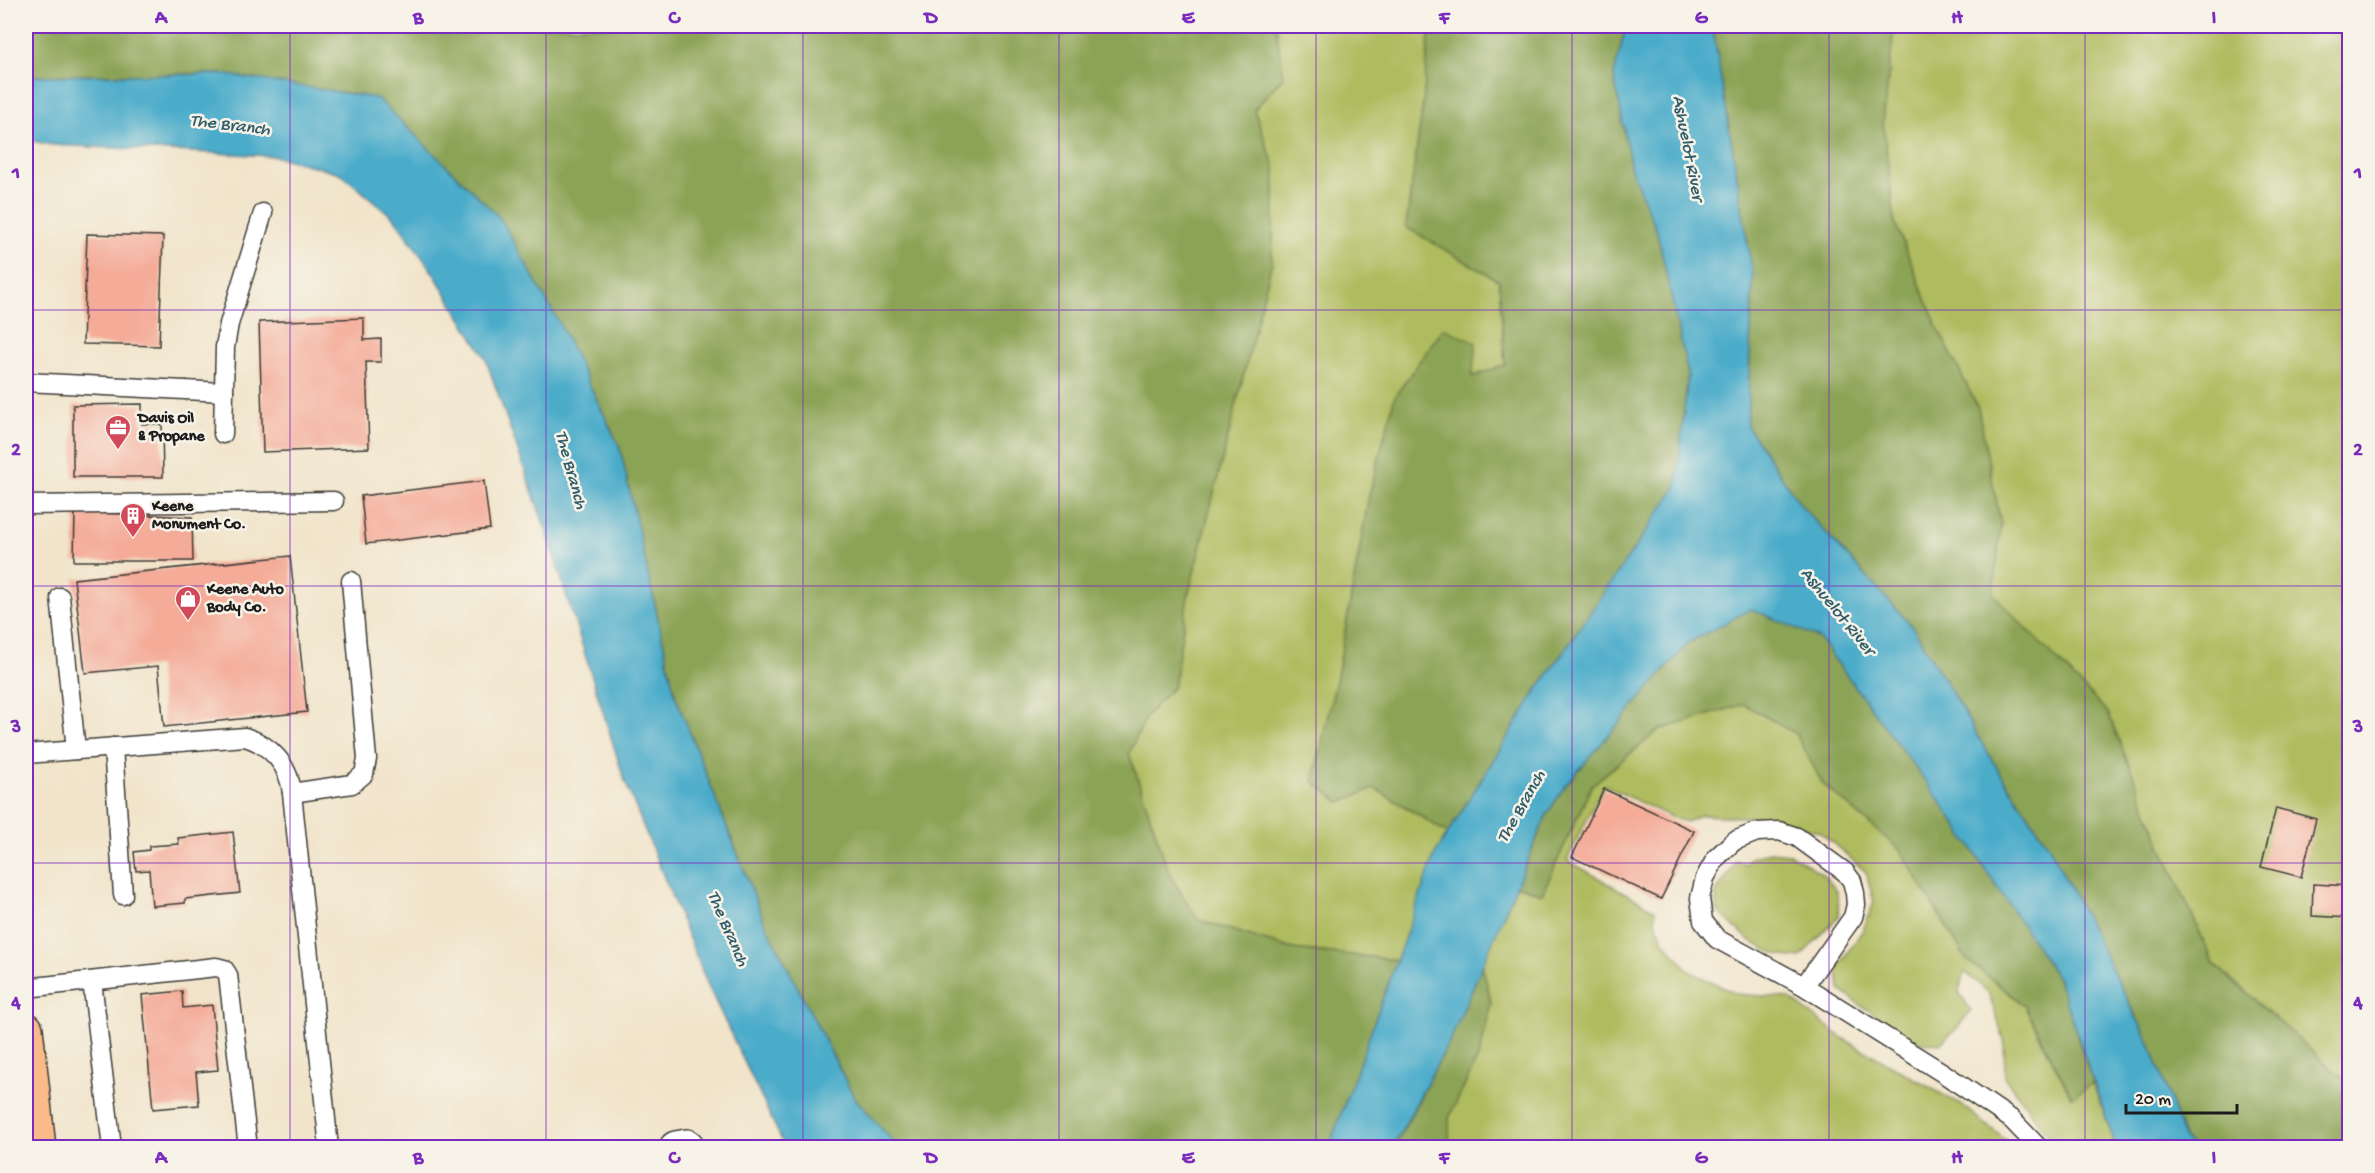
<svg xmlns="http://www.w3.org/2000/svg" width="2375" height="1173" font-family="'Gochi Hand',sans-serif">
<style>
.green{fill:#afbb5e;stroke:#666c3d;stroke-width:1.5}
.forest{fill:#8ba355;stroke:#546038;stroke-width:1.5}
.water{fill:#4bacca;stroke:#346473;stroke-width:1.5}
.building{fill:#f4ab98}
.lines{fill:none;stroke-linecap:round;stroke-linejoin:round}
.service-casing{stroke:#3c3a36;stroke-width:21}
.minor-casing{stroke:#3c3a36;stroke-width:36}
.trunk-casing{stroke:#3c3a36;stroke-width:36}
.service{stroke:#fff;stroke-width:18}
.minor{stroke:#fff;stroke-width:33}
.trunk{stroke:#fabb8b;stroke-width:33}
.grid{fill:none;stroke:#7b2cbf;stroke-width:1.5;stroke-opacity:0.55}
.labels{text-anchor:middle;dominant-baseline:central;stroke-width:5;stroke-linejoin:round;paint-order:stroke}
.poi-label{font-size:16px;font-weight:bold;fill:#1c1c1c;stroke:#f7f3e8;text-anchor:start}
.water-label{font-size:18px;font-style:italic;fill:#315d6a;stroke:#f7f3e8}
.neatline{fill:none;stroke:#7b2cbf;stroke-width:2}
.grid-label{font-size:20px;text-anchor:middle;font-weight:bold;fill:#7b2cbf}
</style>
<rect width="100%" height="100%" fill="#f7f3e8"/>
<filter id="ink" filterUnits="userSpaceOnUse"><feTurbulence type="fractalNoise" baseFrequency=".0167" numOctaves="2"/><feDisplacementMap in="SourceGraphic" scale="12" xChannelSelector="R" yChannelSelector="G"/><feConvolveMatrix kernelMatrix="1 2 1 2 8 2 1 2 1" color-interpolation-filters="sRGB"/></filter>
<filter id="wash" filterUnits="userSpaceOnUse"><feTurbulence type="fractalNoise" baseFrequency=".008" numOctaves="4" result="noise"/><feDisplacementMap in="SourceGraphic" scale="24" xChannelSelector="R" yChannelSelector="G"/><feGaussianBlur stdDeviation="1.35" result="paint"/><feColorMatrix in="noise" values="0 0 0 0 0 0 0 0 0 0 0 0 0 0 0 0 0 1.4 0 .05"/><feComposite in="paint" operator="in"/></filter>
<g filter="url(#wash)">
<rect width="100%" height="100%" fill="#f1e4ca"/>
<!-- green -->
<g class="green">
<path d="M1276 26H1430L1423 104 1406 226 1499 281 1505 365 1471 377 1395 396 1369 496 1337 677 1313 781 1340 802 1374 788 1448 833 1435 854 1397 960 1293 949 1198 920 1170 876 1129 753 1147 715 1174 686 1188 596 1272 262 1275 168 1254 110 1283 77Z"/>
<path d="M1894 26H2349V1084L2214 964 2165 855 2108 713 1993 594 2001 525 1978 408 1937 326 1895 223 1883 122Z"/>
<path d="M1744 704 1796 734 1823 784 1900 850 1966 959 2024 1005 2071 1097 2093 1083 2116 1147H2057L2005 1078 2004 1039 1988 992 1965 972 1962 978 1959 993 1971 1010 1958 1027 1940 1044 1919 1042 1863 1007 1840 990 1837 968 1863 930 1874 902 1866 872 1820 832 1765 818 1700 815 1686 822 1673 818 1604 785 1567 860 1655 910V919L1663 940 1689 971 1737 994 1789 998 1844 1039 1961 1105 2015 1147 1449 1148V1118L1480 1053 1491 1002 1482 964 1517 885 1542 894 1592 785 1659 730Z"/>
<path d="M1770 852 1790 854 1820 872 1837 890 1839 916 1800 957C1766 960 1738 931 1716 909V892L1737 861 1745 865 1750 858Z"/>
</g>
<!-- forest -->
<g class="forest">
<path d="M26 26H1276L1283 77 1254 110 1275 168 1272 262 1188 596 1174 686 1147 715 1129 753 1170 876 1198 920 1293 949 1397 960 1329 1147H898L854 1097 764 921 675 695 620 448 562 328 222 74 26 76Z"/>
<path d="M1430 26H1626L1614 75 1631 169 1657 231 1688 374 1676 488 1537 690 1448 833 1375 788 1340 802 1313 781 1337 677 1369 496 1395 396 1443 328 1476 343 1472 377 1505 365 1499 281 1406 227 1423 104Z"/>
<path d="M1716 26H1894L1883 122 1895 223 1937 326 1978 408 2001 525 1993 594 2108 713 2165 855 2214 964 2349 1084V1147H2192L2184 1138 2150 1044 2049 846 2000 773 1912 626 1802 507 1747 426 1753 275 1713 29Z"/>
<path d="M1751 609 1819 638 1946 809 2058 979 2093 1083 2072 1097 2024 1005 1966 959 1900 850 1823 784 1796 734 1744 704 1659 730 1592 785 1542 894 1517 885 1547 814 1565 786 1688 643Z"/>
<path d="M1482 964 1491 1002 1480 1053 1449 1118V1147L1394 1148 1452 1036Z"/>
</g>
<!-- water -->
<g class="water">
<path d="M1626 26H1716L1713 29 1753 275 1747 426 1802 507 1912 626 2000 773 2049 846 2150 1044 2184 1138 2192 1147H2116L2058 979 1946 809 1819 638 1751 609 1688 643 1565 786 1547 814 1452 1036 1393 1147H1329L1435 854 1537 690 1676 488 1688 374 1657 231 1631 169 1614 75Z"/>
<path d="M222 74 377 98 501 219 562 328 620 448 675 695 764 921 854 1097 898 1147 786 1148 784 1145 710 990 624 779 548 536 485 357 434 274 395 219 340 173 274 156 52 145 26 140V76Z"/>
</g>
<g id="blocks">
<!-- building -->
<g class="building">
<path d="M87 234 163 236 159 346 83 344Z"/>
<path d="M364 318V340L381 339V362H366L369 448 263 452 259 322Z"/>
<path d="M142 404V424H162L163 477H73V405Z"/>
<path d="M484 481 490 529 366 544 361 496Z"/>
<path d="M75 512 192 517 193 561H74Z"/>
<path d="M290 556 307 712 164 727 158 666 85 673 74 579Z"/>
<path d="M1604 789 1694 831 1661 899 1572 857Z"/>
<path d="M2276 808 2316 819 2301 877 2261 867Z"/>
<path d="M233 832 240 893 185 899V903L152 906 149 870 136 871 134 852 149 850V846L179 844 178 838Z"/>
<path d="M2313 884 2350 886V918L2312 916Z"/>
<path d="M182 991 183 1008 212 1005 218 1070 196 1072 199 1105 153 1109 142 995Z"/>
</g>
</g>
</g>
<g filter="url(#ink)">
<use href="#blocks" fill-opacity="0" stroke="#3c3a36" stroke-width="1.5"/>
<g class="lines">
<defs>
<g id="service">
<path d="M26 382 224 392"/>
<path d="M223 434 225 347 229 324 263 213"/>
<path d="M26 505 334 501"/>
<path d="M60 597 76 750"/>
<path d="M113 747 123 895"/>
<path d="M26 754 245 737C271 745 289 765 292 793L329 1148"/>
<path d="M292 793 352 784 364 774 367 759 351 581"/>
<path d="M92 981 112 1148"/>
<path d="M1804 986 1853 917 1856 905 1855 893 1852 881 1845 872 1797 837 1779 831 1757 832 1734 841 1716 858 1705 878 1700 898 1703 921 1717 939 1804 986 1943 1073 2011 1119 2039 1148"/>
<path d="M26 988 216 967 224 969 228 975 248 1148"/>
</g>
<path id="minor" d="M676 1148 687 1146"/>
<path id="trunk" d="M26 1029 39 1148"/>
</defs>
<!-- service casing -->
<use href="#service" class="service-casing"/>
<!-- minor casing -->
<use href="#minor" class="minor-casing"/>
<!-- trunk casing -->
<use href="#trunk" class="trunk-casing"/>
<!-- service -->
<use href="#service" class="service"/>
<!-- minor -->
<use href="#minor" class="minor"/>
<!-- trunk -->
<use href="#trunk" class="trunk"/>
</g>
</g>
<!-- grid -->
<path class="grid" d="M290 26V1148M546 26V1148M803 26V1148M1059 26V1148M1316 26V1148M1572 26V1148M1829 26V1148M2085 26V1148M26 310H2350M26 586H2350M26 863H2350"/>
<!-- icons -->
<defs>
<symbol id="office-pin" viewBox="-11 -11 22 30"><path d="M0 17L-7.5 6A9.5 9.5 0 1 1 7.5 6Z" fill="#d1495b" stroke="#f7f3e8"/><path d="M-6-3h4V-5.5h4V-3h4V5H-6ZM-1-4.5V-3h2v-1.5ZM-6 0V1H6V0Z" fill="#fff"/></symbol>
<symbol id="building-pin" viewBox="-11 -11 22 30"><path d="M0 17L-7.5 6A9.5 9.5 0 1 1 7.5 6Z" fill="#d1495b" stroke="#f7f3e8"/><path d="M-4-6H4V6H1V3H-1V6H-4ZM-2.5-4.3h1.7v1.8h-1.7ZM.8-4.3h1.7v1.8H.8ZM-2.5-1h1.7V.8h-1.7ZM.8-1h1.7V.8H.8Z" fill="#fff"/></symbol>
<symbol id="shop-pin" viewBox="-11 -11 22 30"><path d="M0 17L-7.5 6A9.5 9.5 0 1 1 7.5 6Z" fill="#d1495b" stroke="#f7f3e8"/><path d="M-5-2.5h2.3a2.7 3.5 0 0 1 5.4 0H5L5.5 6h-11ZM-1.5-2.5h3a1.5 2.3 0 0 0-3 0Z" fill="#fff"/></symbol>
</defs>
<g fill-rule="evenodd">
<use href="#office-pin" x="103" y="413" width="30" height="40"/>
<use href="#building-pin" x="118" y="501" width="30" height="40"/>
<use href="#shop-pin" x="173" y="584" width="30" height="40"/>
</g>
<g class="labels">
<!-- poi labels -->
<g class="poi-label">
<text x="138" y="419">Davis Oil<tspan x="138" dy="18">&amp; Propane</tspan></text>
<text x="152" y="507">Keene<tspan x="152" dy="18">Monument Co.</tspan></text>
<text x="207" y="590">Keene Auto<tspan x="207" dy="18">Body Co.</tspan></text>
</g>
<!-- water labels -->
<g class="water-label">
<text transform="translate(230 126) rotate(7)">The Branch</text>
<text transform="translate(1687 148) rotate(79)">Ashuelot River</text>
<text transform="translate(570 470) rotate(75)">The Branch</text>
<text transform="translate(1837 612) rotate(51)">Ashuelot River</text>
<text transform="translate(1522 807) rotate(-60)">The Branch</text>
<text transform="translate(727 929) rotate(67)">The Branch</text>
</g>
</g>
<!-- margin -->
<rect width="2375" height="1173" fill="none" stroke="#f7f3e8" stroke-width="66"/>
<!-- scale -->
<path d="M2126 1104v9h111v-9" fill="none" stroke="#1c1c1c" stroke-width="3"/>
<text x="2135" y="1104" font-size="18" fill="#1c1c1c" stroke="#f7f3e8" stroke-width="4.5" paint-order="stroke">20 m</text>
<rect x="33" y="33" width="2309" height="1107" class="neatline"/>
<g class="grid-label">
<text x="161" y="23">A</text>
<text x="418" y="23">B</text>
<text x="674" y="23">C</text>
<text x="931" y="23">D</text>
<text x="1188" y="23">E</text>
<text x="1444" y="23">F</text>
<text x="1701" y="23">G</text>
<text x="1957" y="23">H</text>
<text x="2214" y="23">I</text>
<text x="16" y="178">1</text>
<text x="2358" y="178">1</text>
<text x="16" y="455">2</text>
<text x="2358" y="455">2</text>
<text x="16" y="732">3</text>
<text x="2358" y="732">3</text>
<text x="16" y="1008">4</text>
<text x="2358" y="1008">4</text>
<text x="161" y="1163">A</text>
<text x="418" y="1163">B</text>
<text x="674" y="1163">C</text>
<text x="931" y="1163">D</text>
<text x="1188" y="1163">E</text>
<text x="1444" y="1163">F</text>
<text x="1701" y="1163">G</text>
<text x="1957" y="1163">H</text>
<text x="2214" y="1163">I</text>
</g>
</svg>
